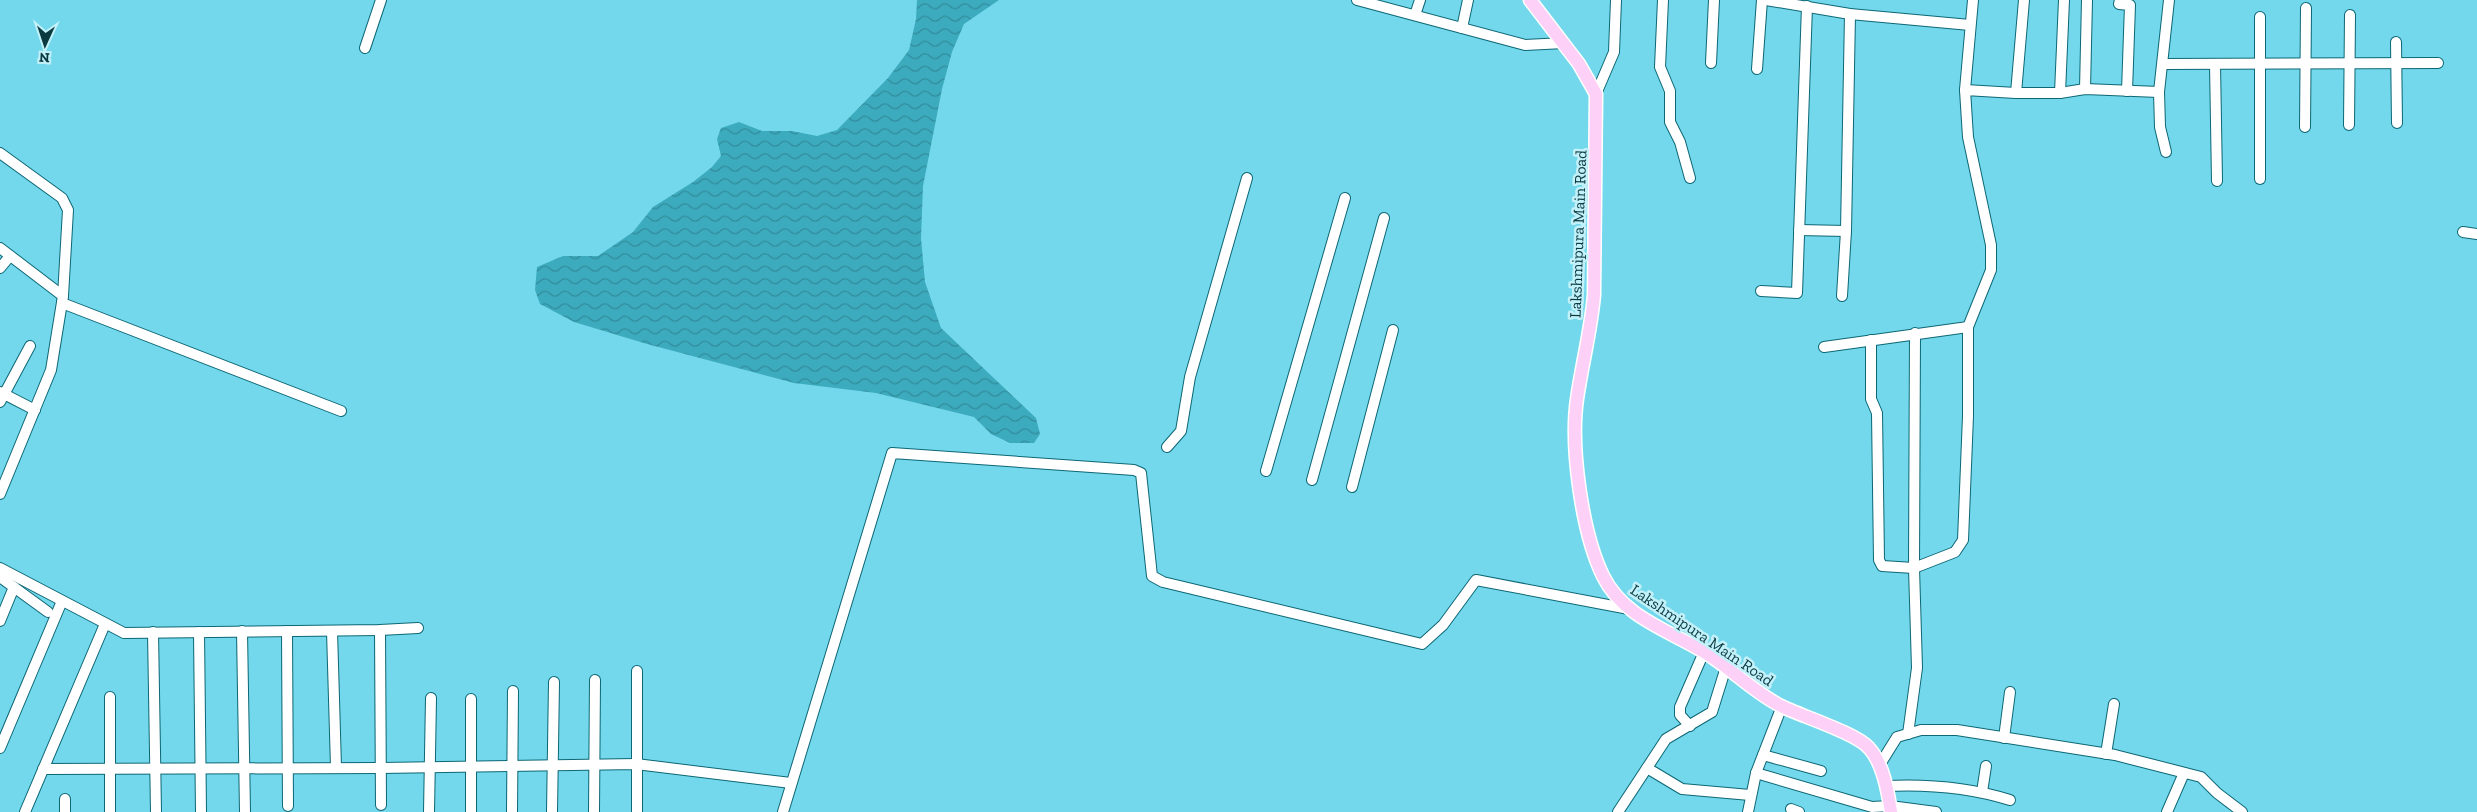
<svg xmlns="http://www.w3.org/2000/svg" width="2477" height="812" font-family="'Zilla Slab',serif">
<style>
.water{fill:url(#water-waves)}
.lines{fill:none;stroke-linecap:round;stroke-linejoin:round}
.minor-casing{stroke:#0d6775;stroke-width:12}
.major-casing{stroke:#fff;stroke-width:15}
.minor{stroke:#fff;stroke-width:10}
.major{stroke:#fdd0f7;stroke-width:12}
.labels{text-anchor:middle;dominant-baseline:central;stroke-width:5;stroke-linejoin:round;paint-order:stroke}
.street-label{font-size:16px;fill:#0b3940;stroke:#c3f1fa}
</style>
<defs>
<pattern id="water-waves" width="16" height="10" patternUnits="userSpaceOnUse" patternTransform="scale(1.25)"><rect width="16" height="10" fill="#3dabbe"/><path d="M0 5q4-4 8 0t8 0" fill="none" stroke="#318c9c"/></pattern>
</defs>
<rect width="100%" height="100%" fill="#73d8eb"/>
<!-- water -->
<path class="water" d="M917 0H999L964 24 952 52 942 89 923 186 921 238 925 282 941 328 1036 418 1040 434 1034 443H1010L991 434 974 417 876 393 794 383 647 344 574 322 540 304 535 290 537 267 563 256H598L633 232 653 207 693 182 712 167 721 156 717 139 721 128 739 122 762 131H792L817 136 837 130 888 78 909 50 916 19Z"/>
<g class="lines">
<defs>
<g id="minor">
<path d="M1357 0 1525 45 1564 43"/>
<path d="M1663 0 1660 67 1670 91V122L1680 142 1690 178"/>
<path d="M1766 0 1850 14 1970 25"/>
<path d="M2120 0 2119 4 2130 5 2127 91"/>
<path d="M1415 15 1420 0"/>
<path d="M2260 17V179"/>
<path d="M1462 28 1468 0"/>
<path d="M2396 42 2397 123"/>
<path d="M365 48 381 0"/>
<path d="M1711 63 1714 0"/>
<path d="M2163 64 2438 63"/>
<path d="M2215 64 2217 181"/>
<path d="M1757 69 1762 0"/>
<path d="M2085 89 2087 0"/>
<path d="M1965 90 1973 0"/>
<path d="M2159 92 2160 127 2166 152"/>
<path d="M2016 93 2024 0"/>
<path d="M2060 93 2064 0"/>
<path d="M1596 94 1614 52 1616 0"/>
<path d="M2349 125 2350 15"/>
<path d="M2305 127 2306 8"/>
<path d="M0 153 62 198 68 210 63 296 51 370 0 494"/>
<path d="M1799 230 1846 231"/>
<path d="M2463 232 2477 234"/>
<path d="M0 248 63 296"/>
<path d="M0 268 10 256"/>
<path d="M1761 291 1797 293 1807 6"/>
<path d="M1842 296 1846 231 1850 14"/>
<path d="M62 303 341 411"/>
<path d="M1871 340V399L1877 413 1879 560 1882 566 1914 568 1915 333"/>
<path d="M1824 347 1968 327"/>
<path d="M0 392 35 410"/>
<path d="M0 402 30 346"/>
<path d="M1167 447 1181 431 1190 377 1247 178"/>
<path d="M1266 471 1345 198"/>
<path d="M1312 480 1384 218"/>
<path d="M1352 487 1393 330"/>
<path d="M0 568 124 633 380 630 418 628"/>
<path d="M0 577 48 612"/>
<path d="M0 621 14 587"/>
<path d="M380 630 381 805"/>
<path d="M242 631 245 812"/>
<path d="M287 631 288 806"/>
<path d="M332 631 336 767"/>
<path d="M153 632 156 812"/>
<path d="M199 632 201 812"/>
<path d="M1690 726 1680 715V707L1704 652"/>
<path d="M1908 734 1917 668 1914 568 1955 552 1963 540 1968 416V327L1991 270V245L1968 137 1965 90 2016 93H2060L2085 89 2159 92 2169 0"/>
<path d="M2004 738 2010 692"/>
<path d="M0 748 62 601"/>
<path d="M2106 754 2114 704"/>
<path d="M1763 755 1821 771"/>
<path d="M1879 766 1897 737 1921 730H1957L2115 755 2201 777 2217 793 2242 812"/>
<path d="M1647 768 1682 789 1750 795"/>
<path d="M43 769 381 768 636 764 791 783"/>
<path d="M1756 773 1872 807 1890 806 1936 812"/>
<path d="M1886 786C1929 784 1968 787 2010 800"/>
<path d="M1982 792 1986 766"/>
<path d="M65 799V812"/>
<path d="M1791 809 1799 812"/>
<path d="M25 812 105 624"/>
<path d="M110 812V697"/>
<path d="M429 812 431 698"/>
<path d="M471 812V699"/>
<path d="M512 812 513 691"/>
<path d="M552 812 554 682"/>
<path d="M594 812 595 680"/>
<path d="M637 812V671"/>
<path d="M783 812 892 453 1134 470 1141 473 1152 576 1163 582 1422 644 1443 625 1476 580 1629 609"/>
<path d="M1618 812 1666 739 1712 712 1726 667"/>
<path d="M1748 812 1756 773 1782 706"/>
<path d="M2167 812 2184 773"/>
</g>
<path id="major" d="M1530 0 1579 64 1596 94 1594 295C1591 330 1582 364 1577 399 1570 447 1582 533 1603 576 1623 617 1668 630 1704 652 1731 668 1753 692 1781 706 1801 716 1856 733 1869 748 1883 763 1888 792 1891 812"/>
</defs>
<!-- minor casing -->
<use href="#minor" class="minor-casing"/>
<!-- major casing -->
<use href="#major" class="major-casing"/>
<!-- minor -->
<use href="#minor" class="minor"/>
<!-- major -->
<use href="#major" class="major"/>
</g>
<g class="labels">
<!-- street labels -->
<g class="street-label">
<text transform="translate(1578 234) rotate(-88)">Lakshmipura Main Road</text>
<text transform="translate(1702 635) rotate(34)">Lakshmipura Main Road</text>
</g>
</g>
<!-- north arrow -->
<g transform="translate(45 45) rotate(183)" stroke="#c3f1fa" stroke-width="4" paint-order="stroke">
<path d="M0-4L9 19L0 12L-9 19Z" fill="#0b3940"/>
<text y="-8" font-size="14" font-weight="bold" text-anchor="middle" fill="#0b3940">N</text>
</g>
</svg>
